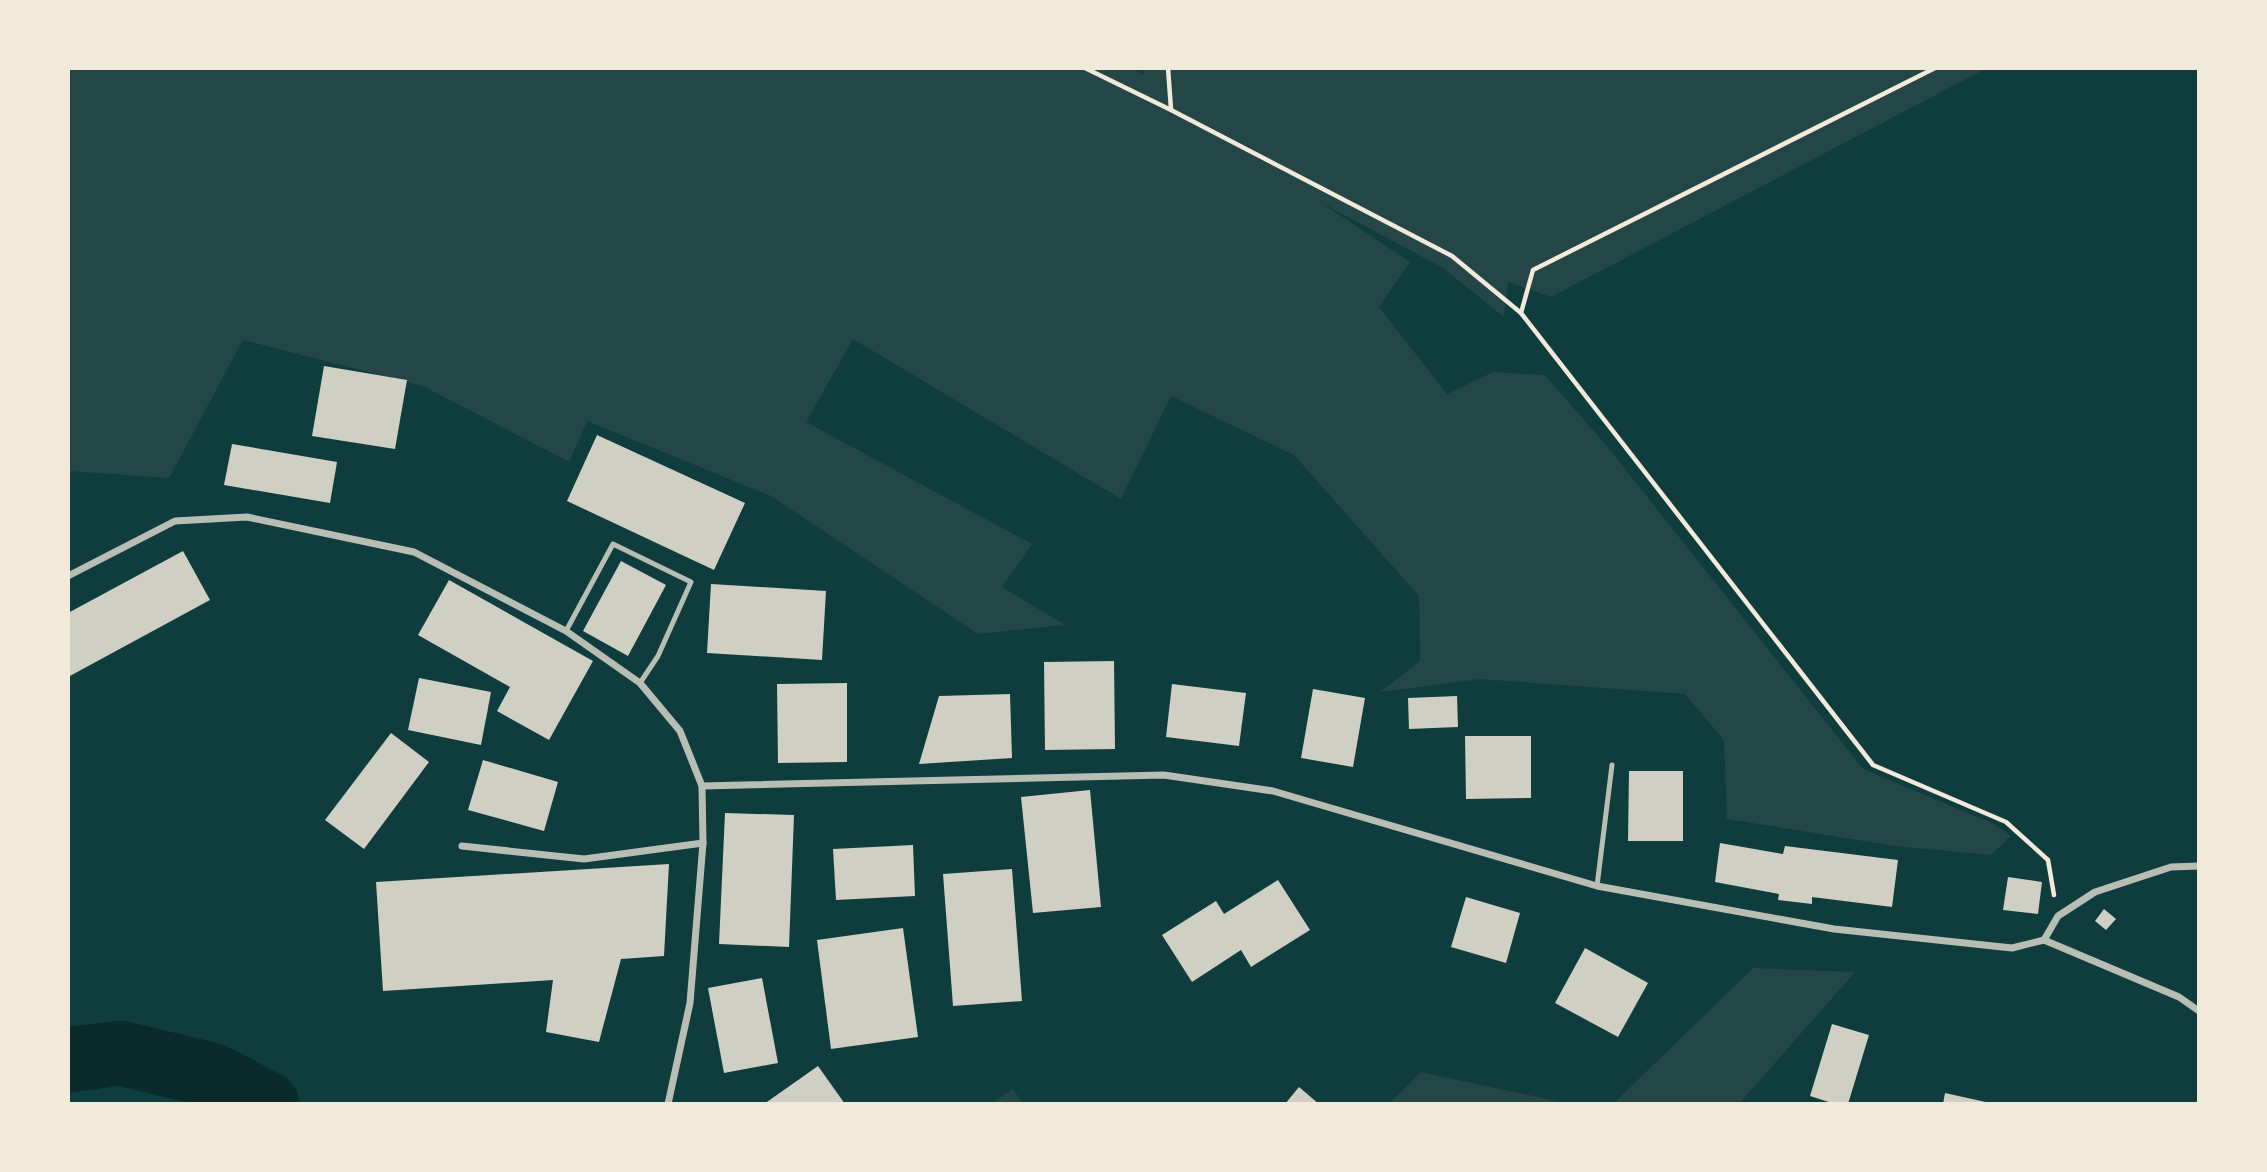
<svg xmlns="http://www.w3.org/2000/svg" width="2267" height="1172" font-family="Merriweather,serif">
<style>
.green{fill:#244646}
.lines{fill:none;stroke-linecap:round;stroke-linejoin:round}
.river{stroke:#0a2a2b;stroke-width:65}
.building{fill:#cfcfc3}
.path{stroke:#f1e9da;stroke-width:4.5}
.service{stroke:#b8beb3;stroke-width:5}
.minor{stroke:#b8beb3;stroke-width:7}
</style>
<rect width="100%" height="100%" fill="#0f3d3e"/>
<!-- green -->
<g class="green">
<path d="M68 68H1130L1144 75V68H1987L1551 297 1508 282 1504 317 1443 268 1320 202 1410 262 1379 307 1447 394 1493 372 1545 375 1610 450 1863 769 1994 824 2011 836 1991 855 1895 846 1727 819 1724 740 1685 694 1480 679 1380 692 1420 661 1419 596 1294 455 1171 396 1121 499 853 339 806 422 1032 544 1002 587 1065 625 978 634 771 496 587 421 569 462 423 386 243 340 169 478 68 471Z"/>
<path d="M1753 968 1855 972 1739 1104H1613Z"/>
<path d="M1421 1072 1570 1104H1389Z"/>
<path d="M1013 1089 1023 1104H990Z"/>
</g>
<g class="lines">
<!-- river -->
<path class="river" d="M68 1060 120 1053 212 1075 267 1104"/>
</g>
<!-- building -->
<g class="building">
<path d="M324 366 407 380 395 449 312 436Z"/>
<path d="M597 435 745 503 714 570 567 501Z"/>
<path d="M232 444 337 462 330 503 224 485Z"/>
<path d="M183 551 210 600 68 677V613Z"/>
<path d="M621 561 666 585 628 656 583 631Z"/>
<path d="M449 580 593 661 549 740 497 711 510 687 418 635Z"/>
<path d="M711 584 826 591 822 660 707 653Z"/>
<path d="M1114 661 1115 749 1045 750 1044 662Z"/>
<path d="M419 678 491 692 481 745 408 730Z"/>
<path d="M847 683V762L778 763 777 684Z"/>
<path d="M1172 684 1246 693 1239 746 1166 737Z"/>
<path d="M1313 689 1365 698 1353 767 1301 758Z"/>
<path d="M1010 694 1012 758 919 764 939 696Z"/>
<path d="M1457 696 1458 727 1409 729 1408 698Z"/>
<path d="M391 733 429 762 364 849 325 820Z"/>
<path d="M1465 736H1531V798L1466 799Z"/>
<path d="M483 760 558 782 544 831 468 810Z"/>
<path d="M1629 771H1683V841H1628Z"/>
<path d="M1090 790 1101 907 1033 913 1021 797Z"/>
<path d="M725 813 794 815 789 947 719 944Z"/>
<path d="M1720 843 1783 854 1785 846 1898 860 1892 907 1812 897V904L1778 900 1779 894 1715 882Z"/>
<path d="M913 845 915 896 836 900 833 849Z"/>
<path d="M669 864 664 956 621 959 599 1042 546 1032 553 980 383 991 376 882Z"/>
<path d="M1012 869 1022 1001 953 1006 943 874Z"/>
<path d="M2008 877 2042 882 2038 914 2003 910Z"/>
<path d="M1278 880 1310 930 1251 967 1241 950 1192 982 1162 935 1216 901 1224 914Z"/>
<path d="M1466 897 1520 913 1506 963 1451 947Z"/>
<path d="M2104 909 2116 919 2106 930 2095 921Z"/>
<path d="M903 928 918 1037 831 1049 817 940Z"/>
<path d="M1585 948 1648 983 1618 1037 1555 1003Z"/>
<path d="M762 978 778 1063 724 1073 708 988Z"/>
<path d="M1832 1024 1869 1035 1848 1104H1835L1810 1096Z"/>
<path d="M818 1066 845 1104H764Z"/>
<path d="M1299 1087 1319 1104H1285Z"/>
<path d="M1945 1093 1990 1103 1989 1104H1943Z"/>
</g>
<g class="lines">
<!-- path -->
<g class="path">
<path d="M1085 68 1171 110 1452 256 1521 313 1873 765 2006 822 2048 860 2054 895"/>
<path d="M1168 68 1171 109"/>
<path d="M1521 313 1533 270 1935 68"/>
</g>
<!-- service -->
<g class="service">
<path d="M566 631 613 544 691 582 658 656 640 683"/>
<path d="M1597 886 1612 765"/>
</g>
<!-- minor -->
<g class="minor">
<path d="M68 576 175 521 247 517 414 552 566 631 640 683 680 731 702 786 703 843 690 1003 668 1104"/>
<path d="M702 786 1164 775 1273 791 1597 886 1834 929 2012 948 2044 940"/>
<path d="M462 846 584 859 703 843"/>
<path d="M2044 940 2058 916 2095 892 2171 867 2199 866"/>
<path d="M2044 940 2179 997 2199 1011"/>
</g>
</g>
<!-- border -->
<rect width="2267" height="1172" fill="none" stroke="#f1e9da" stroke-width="140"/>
</svg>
